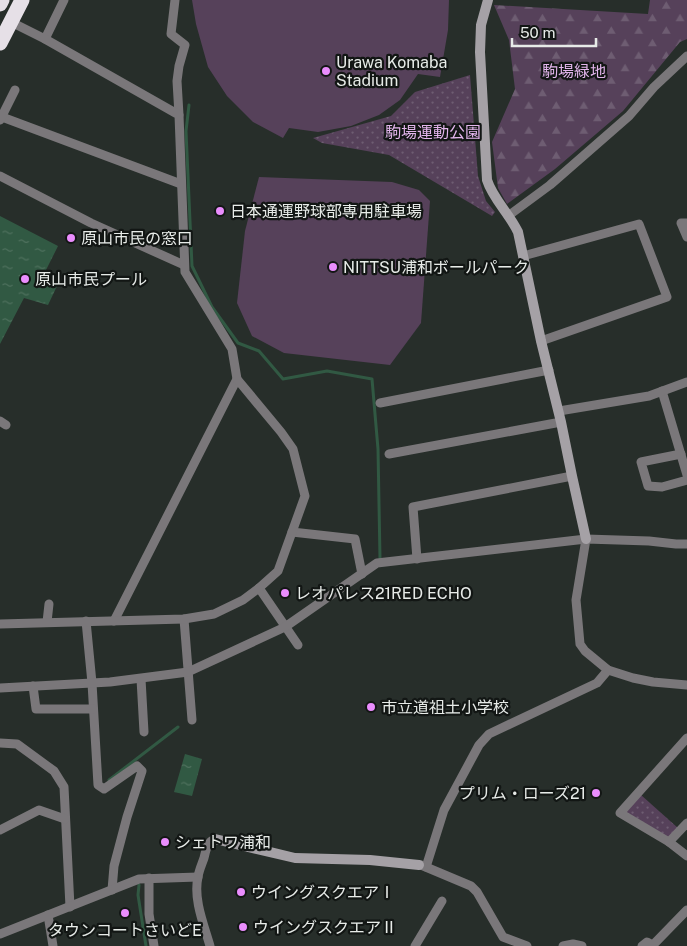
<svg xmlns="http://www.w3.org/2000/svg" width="687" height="946" font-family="'Public Sans','Noto Sans JP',sans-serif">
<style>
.forest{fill:url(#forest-firs)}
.park{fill:url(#park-dots)}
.pitch{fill:#56415a}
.water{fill:url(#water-ripples)}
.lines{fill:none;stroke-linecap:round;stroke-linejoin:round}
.stream{stroke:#315943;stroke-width:3}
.street{stroke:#7a777a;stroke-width:9}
.secondary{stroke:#a5a1a6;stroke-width:10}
.highway{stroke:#e6e0e7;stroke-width:15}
.poi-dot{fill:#ea8dfd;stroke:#121614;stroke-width:2}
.labels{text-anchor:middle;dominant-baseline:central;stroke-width:4.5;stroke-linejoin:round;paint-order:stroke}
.poi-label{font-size:16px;fill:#e7ebe8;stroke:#121614;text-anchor:start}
.park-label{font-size:16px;fill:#e2b5eb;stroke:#121614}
</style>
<defs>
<pattern id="forest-firs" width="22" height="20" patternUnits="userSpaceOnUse" patternTransform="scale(1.25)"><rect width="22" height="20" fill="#56415a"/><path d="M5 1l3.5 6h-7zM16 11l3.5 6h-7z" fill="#6e5d72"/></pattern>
<pattern id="park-dots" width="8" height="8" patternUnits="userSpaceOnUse" patternTransform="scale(1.25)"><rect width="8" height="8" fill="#56415a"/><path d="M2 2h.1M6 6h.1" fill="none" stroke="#6e5d72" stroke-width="1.8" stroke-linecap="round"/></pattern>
<pattern id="water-ripples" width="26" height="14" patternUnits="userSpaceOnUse" patternTransform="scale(1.25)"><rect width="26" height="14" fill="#315943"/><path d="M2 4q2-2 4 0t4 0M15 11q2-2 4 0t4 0" fill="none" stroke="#4f715e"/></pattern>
</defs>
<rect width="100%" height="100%" fill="#272e2a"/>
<!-- forest -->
<path class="forest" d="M650 0H687V39L680 42 623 111 555 169 507 204 498 188 492 142 515 89 509 40 494 5 648 14Z"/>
<!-- park -->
<g class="park">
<path d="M470 75 478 176 486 201 495 212 492 216 389 155 322 143 313 138 391 116 415 92Z"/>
<path d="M641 795 678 828 669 838 626 812Z"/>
</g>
<!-- pitch -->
<g class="pitch">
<path d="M192 0H449L448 30 440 77 418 74 400 100 379 115 351 126 318 132 289 128 283 138 253 122 227 96 208 67 196 24Z"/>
<path d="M259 177 392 182 419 190 430 201 421 323 390 365 284 353 252 336 237 303 245 231Z"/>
</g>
<!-- water -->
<g class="water">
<path d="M0 216 58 246 44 274 58 284 48 305 24 298 0 344Z"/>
<path d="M185 754 202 759 192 796 174 792Z"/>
</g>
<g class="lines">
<!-- stream -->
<g class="stream">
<path d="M189 105 186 131 192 266 212 307 238 343 259 351 283 379 327 371 372 379 378 449 380 558"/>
<path d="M109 780 178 727"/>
<path d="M139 885 138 895 146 946"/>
</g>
<!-- street -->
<g class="street">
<path d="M175 0 171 34 185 45 179 66 177 81 179 115"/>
<path d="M45 39 64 0"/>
<path d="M2 117 181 184"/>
<path d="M0 120 15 90"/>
<path d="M0 176 91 223 184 265"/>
<path d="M508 216 550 185 629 116 654 87 687 56"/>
<path d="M687 223H681L687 237"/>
<path d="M523 256 639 224 667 297 541 341"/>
<path d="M662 391 687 475"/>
<path d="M380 403 549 370"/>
<path d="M559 411 649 396 687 382"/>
<path d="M0 421 6 425"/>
<path d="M389 454 561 422"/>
<path d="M681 454 641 462 648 486 662 487 687 480"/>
<path d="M292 532 355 539 362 574"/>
<path d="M586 539 576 600 580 644 585 651 608 670 633 678 653 682 687 685"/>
<path d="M417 559 413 507 572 476"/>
<path d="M259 588 298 645"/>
<path d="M184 619 192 720"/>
<path d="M86 621 92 683 98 785 104 789 137 766 142 771 127 817 114 866 112 890"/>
<path d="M114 621 237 379"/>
<path d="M47 622 49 604"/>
<path d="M0 624 184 619 214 614 243 600 259 588 278 571 305 496 293 449 281 432 237 379 232 349 185 272 179 115 45 39 11 22"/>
<path d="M141 679 144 732"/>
<path d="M33 686 36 709H93"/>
<path d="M0 688 110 682 188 672 285 627 377 563 586 539 649 541 676 544H687"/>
<path d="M687 738 620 813 669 842 687 856"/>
<path d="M0 743 17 744 54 771 64 787 70 907"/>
<path d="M0 830 39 810 65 819"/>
<path d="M669 842 687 823"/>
<path d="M421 865 471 886 477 892 503 937 527 946"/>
<path d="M426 867 444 810 479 745 489 734 597 683 608 670"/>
<path d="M149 878V914L154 946"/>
<path d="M48 915 53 946"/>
<path d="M0 934 139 879 198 877"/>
<path d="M210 946C204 925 193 899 198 877 199 870 202 864 204 858 206 850 207 842 215 839"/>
<path d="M415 946 442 901"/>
<path d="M563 946 573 944 582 946"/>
<path d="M642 946 647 942 653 945 687 910"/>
</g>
<!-- secondary -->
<g class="secondary">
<path d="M488 0 481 25 480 52 487 180C493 199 509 213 518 232L541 341 561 422 572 476 586 539"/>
<path d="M215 839 295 858 370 860 419 865"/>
</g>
<!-- highway -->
<g class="highway">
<path d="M0 4 2 0"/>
<path d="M0 43 22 0"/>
</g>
</g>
<!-- markers -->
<g class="poi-dot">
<circle cx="326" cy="71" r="5"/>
<circle cx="220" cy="211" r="5"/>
<circle cx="71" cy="238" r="5"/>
<circle cx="333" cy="267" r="5"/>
<circle cx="25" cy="279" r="5"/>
<circle cx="285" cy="593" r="5"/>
<circle cx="371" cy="707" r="5"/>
<circle cx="596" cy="793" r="5"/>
<circle cx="165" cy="842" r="5"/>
<circle cx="241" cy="892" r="5"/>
<circle cx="125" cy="913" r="5"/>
<circle cx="243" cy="927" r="5"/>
</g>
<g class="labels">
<!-- poi labels -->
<g class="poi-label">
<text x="336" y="62">Urawa Komaba<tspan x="336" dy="18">Stadium</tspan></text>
<text x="230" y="211">日本通運野球部専用駐車場</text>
<text x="81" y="238">原山市民の窓口</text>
<text x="343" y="267">NITTSU浦和ボールパーク</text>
<text x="35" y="279">原山市民プール</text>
<text x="295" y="593">レオパレス21RED ECHO</text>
<text x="381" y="707">市立道祖土小学校</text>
<text x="586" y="793" text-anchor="end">プリム・ローズ21</text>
<text x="175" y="842">シェトワ浦和</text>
<text x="251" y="892">ウイングスクエアⅠ</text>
<text x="253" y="927">ウイングスクエアⅡ</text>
<text x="125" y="930" text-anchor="middle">タウンコートさいどE</text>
</g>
<!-- park labels -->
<g class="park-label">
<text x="574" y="71">駒場緑地</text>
<text x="433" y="132">駒場運動公園</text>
</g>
</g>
<!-- scale -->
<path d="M512 38v8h84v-8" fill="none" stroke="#e7ebe8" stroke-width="2.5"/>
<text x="520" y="38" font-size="15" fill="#e7ebe8" stroke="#121614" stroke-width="4" paint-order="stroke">50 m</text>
</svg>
